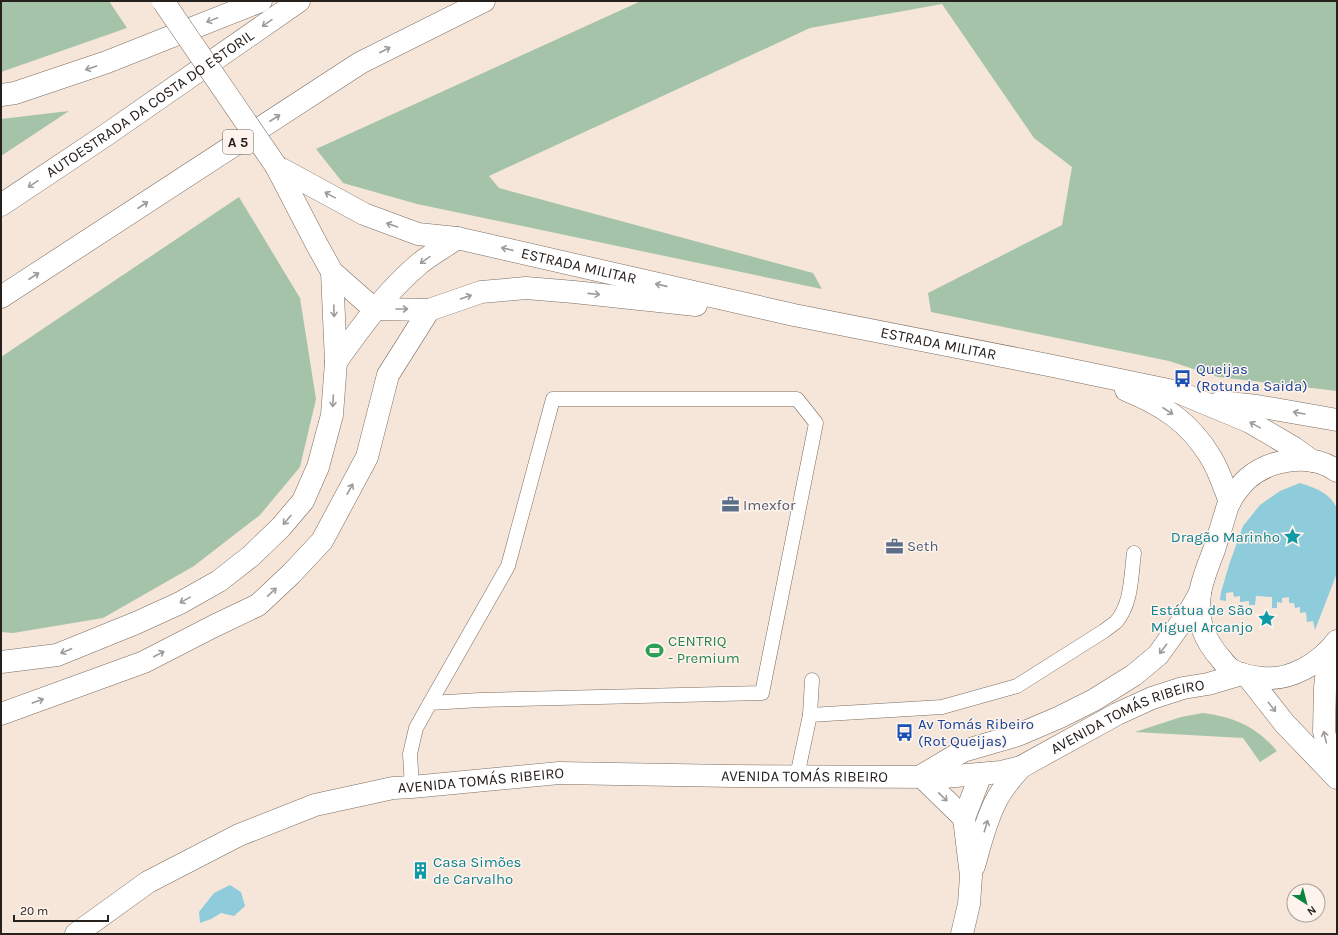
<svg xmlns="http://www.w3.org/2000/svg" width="1338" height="935" font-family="Karla,sans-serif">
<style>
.green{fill:#a5c3a8}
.water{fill:#8ecbdb}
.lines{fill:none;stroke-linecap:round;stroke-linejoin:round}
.lane-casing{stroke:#7a6c60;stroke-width:15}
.street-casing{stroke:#7a6c60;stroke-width:23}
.secondary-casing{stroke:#7a6c60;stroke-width:23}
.highway-casing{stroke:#7a6c60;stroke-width:23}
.lane{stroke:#fff;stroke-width:14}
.street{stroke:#fff;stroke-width:22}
.secondary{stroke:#fff;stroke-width:22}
.highway{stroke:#fff;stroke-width:22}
.secondary-bridge-casing{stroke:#7a6c60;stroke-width:23;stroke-linecap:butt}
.secondary-bridge{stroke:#fff;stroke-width:22}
.oneway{stroke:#9e9b99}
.labels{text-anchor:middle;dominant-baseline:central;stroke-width:3;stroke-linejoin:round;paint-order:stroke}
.shield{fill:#fef4ed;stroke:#68605b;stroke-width:1}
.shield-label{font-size:14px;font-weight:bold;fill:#27211d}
.street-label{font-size:15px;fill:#27211d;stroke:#fef4ed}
.transit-label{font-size:15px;fill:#164399;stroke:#fef4ed;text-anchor:start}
.service-label{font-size:15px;fill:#4e5e75;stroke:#fef4ed;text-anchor:start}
.culture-label{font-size:15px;fill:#0d838f;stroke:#fef4ed;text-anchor:end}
.leisure-label{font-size:15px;fill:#27864d;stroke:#fef4ed;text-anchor:start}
</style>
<rect width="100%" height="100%" fill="#f6e6d9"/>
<!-- green -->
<g class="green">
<path d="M1 1H109L127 28 1 72Z"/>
<path d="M641 1H1337V391L1218 377 1169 361 931 312 928 293 1062 225 1072 167 1034 138 942 4 810 28 489 176 499 188 813 273 822 289 417 204 343 183 316 149Z"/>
<path d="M69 111 1 156V119Z"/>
<path d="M239 197 300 298 316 399 300 467 260 515 194 566 103 618 13 633 1 632V357Z"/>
<path d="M1203 713C1234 717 1257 727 1277 751L1260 762 1243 738 1135 732 1181 717Z"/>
</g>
<!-- water -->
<g class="water">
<path d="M1300 483C1315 488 1329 492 1337 508V573L1315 630 1313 621 1307 622 1306 612 1300 613V607L1295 608 1294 603H1289V597L1282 598V603L1277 602V608H1272V597L1256 596 1255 605H1249V601L1240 602V596L1234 597 1233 592 1226 593V601L1220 600 1221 592 1230 562 1243 526 1260 505 1280 491Z"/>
<path d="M230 885 241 892 245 906 234 916 221 913 211 919 200 923 199 912 214 893Z"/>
</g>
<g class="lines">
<defs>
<g id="lane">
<path d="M810 715 812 680"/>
<path d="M797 776 810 715 942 707 1017 686 1104 631C1108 628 1112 625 1116 622 1132 604 1131 575 1134 553"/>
<path d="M412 787 410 754 416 728 430 703 480 700 762 693 816 423 797 399H553L508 566 430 703"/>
</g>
<g id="street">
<path d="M1329 651 1325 688 1324 731 1329 754 1337 773"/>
<path d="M1248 677 1285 724 1337 778"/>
<path d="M921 776 964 818"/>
<path d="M974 866C980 845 985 823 995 803 1001 790 1011 778 1021 767"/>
<path d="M962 934 969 904 971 876 964 818 981 774"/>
</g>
<g id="secondary">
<path id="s1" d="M276 166 364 214 418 234 457 238 794 315 1048 365 1178 392 1250 422 1294 448 1312 461"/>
<path d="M276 166 316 243 332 272 374 309 429 310 481 292 526 288 574 292 696 305"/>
<path d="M1126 390C1163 405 1189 422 1210 456 1219 470 1224 487 1230 502"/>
<path d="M1220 402 1257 406 1337 420"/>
<path d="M1337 471C1311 452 1270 459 1247 479 1241 485 1234 494 1230 501 1227 506 1226 513 1224 518 1221 529 1217 539 1214 550 1209 563 1202 580 1200 593 1196 620 1204 640 1222 660 1224 663 1227 666 1230 669 1239 675 1251 677 1262 678 1291 681 1320 663 1337 641"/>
<path d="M921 776 963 751 1018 735 1060 717 1094 700 1134 675 1158 655 1191 609 1200 593"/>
<path id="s2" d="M76 934 148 882 239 835 315 805 393 788 412 787 559 773 732 776 944 777 1001 772 1021 767 1117 714 1152 698 1183 688 1208 684 1242 674"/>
</g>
<g id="highway">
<path d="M1 95 15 93 107 62 261 1"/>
<path id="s3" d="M1 205 106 135 299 1"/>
<path d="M1 297 360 63 484 1"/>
<path d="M336 362C361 327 386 292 419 264 431 254 445 247 457 238"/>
<path d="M1 662 57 655 136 623 180 603 219 581 251 556 281 527 303 501 318 467 332 415 336 362 332 272"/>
<path d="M1 714 144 662 214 626 258 605 291 574 322 541 367 457 388 375 429 310"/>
</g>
</defs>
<!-- lane casing -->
<use href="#lane" class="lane-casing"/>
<!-- street casing -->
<use href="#street" class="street-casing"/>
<!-- secondary casing -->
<use href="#secondary" class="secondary-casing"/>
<!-- highway casing -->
<use href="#highway" class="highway-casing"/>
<!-- lane -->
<use href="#lane" class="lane"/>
<!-- street -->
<use href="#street" class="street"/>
<!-- secondary -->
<use href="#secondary" class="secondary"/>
<!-- highway -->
<use href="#highway" class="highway"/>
<defs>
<path id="secondary-bridge" d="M163 1 276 166"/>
</defs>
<!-- secondary-bridge casing -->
<use href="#secondary-bridge" class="secondary-bridge-casing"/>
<!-- secondary-bridge -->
<use href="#secondary-bridge" class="secondary-bridge"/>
</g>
<!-- one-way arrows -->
<defs><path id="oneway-shaft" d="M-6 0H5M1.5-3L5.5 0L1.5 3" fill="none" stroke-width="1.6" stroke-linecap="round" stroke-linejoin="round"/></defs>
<g class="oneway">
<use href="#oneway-shaft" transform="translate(212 20) rotate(158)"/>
<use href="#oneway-shaft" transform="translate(267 23) rotate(145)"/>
<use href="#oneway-shaft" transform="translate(385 50) rotate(-27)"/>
<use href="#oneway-shaft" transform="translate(91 68) rotate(161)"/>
<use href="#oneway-shaft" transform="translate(275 118) rotate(-33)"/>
<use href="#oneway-shaft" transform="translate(33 184) rotate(146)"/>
<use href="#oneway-shaft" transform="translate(330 195) rotate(-151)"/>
<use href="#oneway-shaft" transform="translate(143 205) rotate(-33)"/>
<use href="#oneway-shaft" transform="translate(392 225) rotate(-161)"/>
<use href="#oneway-shaft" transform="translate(507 249) rotate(-167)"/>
<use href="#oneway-shaft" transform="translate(425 260) rotate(145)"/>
<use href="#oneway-shaft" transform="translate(34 276) rotate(-33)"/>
<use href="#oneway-shaft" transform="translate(661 285) rotate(-167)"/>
<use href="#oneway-shaft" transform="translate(594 294) rotate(6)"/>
<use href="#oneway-shaft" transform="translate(466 297) rotate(-19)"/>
<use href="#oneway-shaft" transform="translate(402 309)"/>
<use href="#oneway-shaft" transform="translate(334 311) rotate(88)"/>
<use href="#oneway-shaft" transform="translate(333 401) rotate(93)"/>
<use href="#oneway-shaft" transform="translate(1168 411) rotate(33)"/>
<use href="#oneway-shaft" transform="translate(1299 413) rotate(-170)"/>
<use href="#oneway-shaft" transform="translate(1255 425) rotate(-151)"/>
<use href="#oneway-shaft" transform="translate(350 489) rotate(-61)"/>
<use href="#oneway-shaft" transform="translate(287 520) rotate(131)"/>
<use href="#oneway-shaft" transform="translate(272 592) rotate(-43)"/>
<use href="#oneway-shaft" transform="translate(185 600) rotate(151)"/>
<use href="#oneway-shaft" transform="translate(1163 649) rotate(127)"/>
<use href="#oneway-shaft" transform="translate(66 651) rotate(157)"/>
<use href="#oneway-shaft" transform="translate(159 654) rotate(-28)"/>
<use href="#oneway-shaft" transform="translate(38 701) rotate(-20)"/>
<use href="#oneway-shaft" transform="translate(1272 707) rotate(52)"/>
<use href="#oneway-shaft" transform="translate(1325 737) rotate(-103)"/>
<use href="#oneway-shaft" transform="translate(943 797) rotate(44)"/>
<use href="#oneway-shaft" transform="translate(986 826) rotate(-73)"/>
</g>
<!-- icons -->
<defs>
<symbol id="bus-bare" viewBox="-9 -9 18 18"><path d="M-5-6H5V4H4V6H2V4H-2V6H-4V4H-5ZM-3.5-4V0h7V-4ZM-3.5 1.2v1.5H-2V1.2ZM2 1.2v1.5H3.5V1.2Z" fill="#1a4fb4" stroke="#fef4ed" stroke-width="2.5" paint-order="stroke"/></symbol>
<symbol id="office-bare" viewBox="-9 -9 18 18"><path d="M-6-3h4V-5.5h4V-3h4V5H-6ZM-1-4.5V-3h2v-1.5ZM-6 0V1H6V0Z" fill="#5c6f8a" stroke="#fef4ed" stroke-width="2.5" paint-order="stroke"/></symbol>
<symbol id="sight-bare" viewBox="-9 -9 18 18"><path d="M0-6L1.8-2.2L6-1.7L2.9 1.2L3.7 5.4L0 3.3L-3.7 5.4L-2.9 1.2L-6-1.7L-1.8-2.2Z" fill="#0f9aa8" stroke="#fef4ed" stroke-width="2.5" paint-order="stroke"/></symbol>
<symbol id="stadium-bare" viewBox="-9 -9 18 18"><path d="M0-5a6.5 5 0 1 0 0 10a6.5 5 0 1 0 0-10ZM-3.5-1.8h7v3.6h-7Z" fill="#2e9e5b" stroke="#fef4ed" stroke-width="2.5" paint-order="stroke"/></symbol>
<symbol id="building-bare" viewBox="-9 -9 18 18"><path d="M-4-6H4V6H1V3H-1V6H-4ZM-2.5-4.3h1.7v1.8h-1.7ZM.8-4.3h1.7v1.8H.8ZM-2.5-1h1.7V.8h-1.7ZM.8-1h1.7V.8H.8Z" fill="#0f9aa8" stroke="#fef4ed" stroke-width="2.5" paint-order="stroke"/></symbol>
</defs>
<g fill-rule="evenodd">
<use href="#bus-bare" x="1170" y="366" width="25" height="25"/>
<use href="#office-bare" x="718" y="492" width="25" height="25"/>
<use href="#sight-bare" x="1280" y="524" width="25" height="25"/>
<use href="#office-bare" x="882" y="534" width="25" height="25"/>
<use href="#sight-bare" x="1254" y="606" width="25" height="25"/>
<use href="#stadium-bare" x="642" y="638" width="25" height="25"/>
<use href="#bus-bare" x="892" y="720" width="25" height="25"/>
<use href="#building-bare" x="408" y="858" width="25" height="25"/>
</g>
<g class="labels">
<!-- shield labels -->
<rect class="shield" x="223" y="130" width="30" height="24" rx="3"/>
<g class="shield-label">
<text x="238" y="142">A 5</text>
</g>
<!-- street labels -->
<g class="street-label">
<text stroke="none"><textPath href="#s3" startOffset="180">AUTOESTRADA DA COSTA DO ESTORIL</textPath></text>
<text stroke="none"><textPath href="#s1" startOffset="322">ESTRADA MILITAR</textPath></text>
<text stroke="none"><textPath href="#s1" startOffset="690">ESTRADA MILITAR</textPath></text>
<text stroke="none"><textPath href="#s2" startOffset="1101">AVENIDA TOMÁS RIBEIRO</textPath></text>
<text stroke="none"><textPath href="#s2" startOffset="765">AVENIDA TOMÁS RIBEIRO</textPath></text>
<text stroke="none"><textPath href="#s2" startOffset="441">AVENIDA TOMÁS RIBEIRO</textPath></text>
</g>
<!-- transit labels -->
<g class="transit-label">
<text x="1196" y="369">Queijas<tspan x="1196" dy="17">(Rotunda Saida)</tspan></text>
<text x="918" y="724">Av Tomás Ribeiro<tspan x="918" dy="17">(Rot Queijas)</tspan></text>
</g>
<!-- service labels -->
<g class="service-label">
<text x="743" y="505">Imexfor</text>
<text x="907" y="546">Seth</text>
</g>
<!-- culture labels -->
<g class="culture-label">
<text x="1280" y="537">Dragão Marinho</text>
<text x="1253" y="610">Estátua de São<tspan x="1253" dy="17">Miguel Arcanjo</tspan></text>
<text x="433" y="862" text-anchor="start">Casa Simões<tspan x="433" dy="17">de Carvalho</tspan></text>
</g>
<!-- leisure labels -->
<g class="leisure-label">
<text x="668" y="641">CENTRIQ<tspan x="668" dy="17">- Premium</tspan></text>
</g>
</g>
<!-- border -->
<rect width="1338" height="935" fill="none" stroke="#27211d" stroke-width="4"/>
<!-- north arrow -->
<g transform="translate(1306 903) rotate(144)"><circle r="19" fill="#fef4ed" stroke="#a8a09a"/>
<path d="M0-3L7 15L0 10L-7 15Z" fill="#0a853f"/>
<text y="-6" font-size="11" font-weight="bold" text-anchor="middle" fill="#27211d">N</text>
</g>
<!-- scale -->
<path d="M14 915v6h94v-6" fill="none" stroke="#27211d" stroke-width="2"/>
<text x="20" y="915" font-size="12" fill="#27211d" stroke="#fef4ed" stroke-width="3" paint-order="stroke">20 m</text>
</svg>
